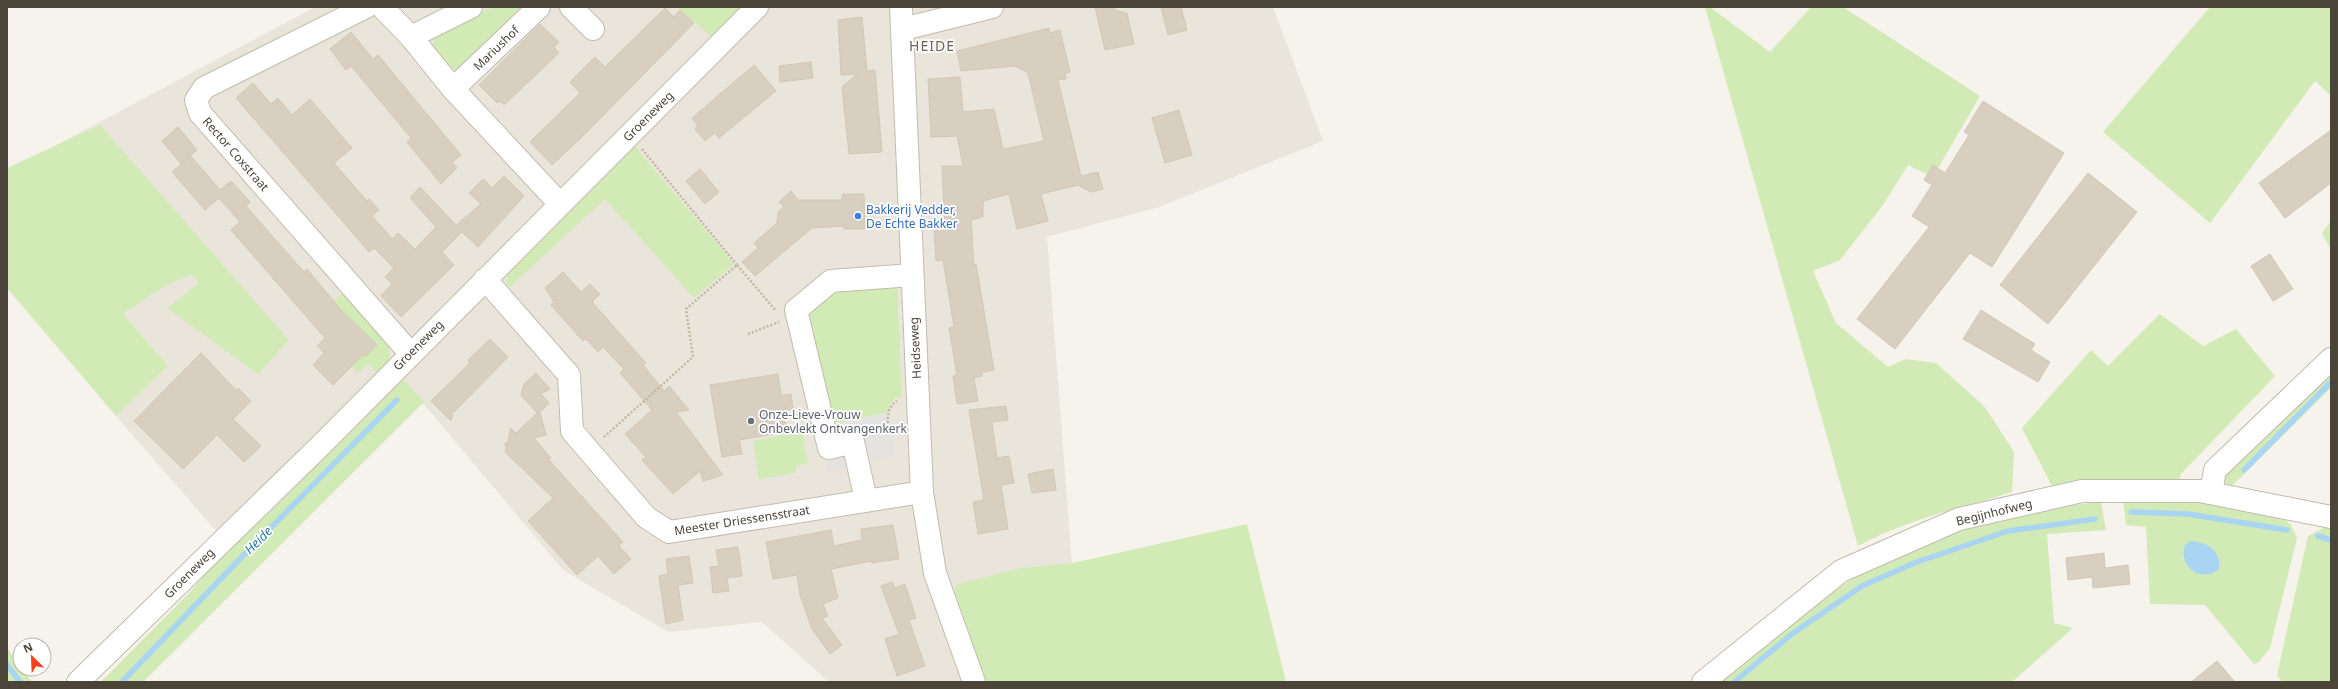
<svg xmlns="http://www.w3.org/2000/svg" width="2338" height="689" font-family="'Noto Sans',sans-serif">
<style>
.residential{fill:#eae5da}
.green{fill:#d2eab5}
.parking{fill:#e5e3e0}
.water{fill:#a9d4f2}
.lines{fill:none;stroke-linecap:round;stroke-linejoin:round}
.stream{stroke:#a9d4f2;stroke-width:5.5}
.building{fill:#d8cfc1;stroke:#d3c7b4}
.minor-casing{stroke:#c2bbae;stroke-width:24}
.path{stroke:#c4b79f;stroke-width:2.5;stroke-dasharray:2 2;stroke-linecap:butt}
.minor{stroke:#fff;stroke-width:22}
.shop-dot{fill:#3f7fe0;stroke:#fff;stroke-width:1.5}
.worship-dot{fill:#6b7280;stroke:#fff;stroke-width:1.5}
.labels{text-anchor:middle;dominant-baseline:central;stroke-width:3.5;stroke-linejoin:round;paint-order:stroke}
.street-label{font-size:12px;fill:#4b4439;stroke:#fff}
.shop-label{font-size:12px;fill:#366cbe;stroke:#fff;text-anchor:start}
.worship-label{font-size:12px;fill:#5b616d;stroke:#fff;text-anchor:start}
.water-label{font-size:13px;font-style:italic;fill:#2e7ab2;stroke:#fff}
.quarter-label{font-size:14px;letter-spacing:1px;fill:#6e6250;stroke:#fff}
</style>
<rect width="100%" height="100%" fill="#f6f3ec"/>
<!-- residential -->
<path class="residential" d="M315 7H1273L1323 141 1159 207 1047 237 1072 565 990 682H829L762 622 668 632 563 570 401 377 230 547 116 416 168 366 123 314 168 284 51 148Z"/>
<!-- green -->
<g class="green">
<path d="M493 7H526L464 69 448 70 432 46 436 34Z"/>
<path d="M677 7H744L713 38Z"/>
<path d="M1705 7H1710L1770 52 1811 7H1843L1980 96 1933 177 1908 165 1883 205 1840 260 1813 271 1836 323 1888 367 1906 359 1936 363 1985 407 2014 452 2012 492C1961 508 1905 520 1858 546Z"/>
<path d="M2210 7H2331V96L2315 81 2210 223 2103 132Z"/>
<path d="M100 125 289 340 258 374 167 308 199 283 191 275 168 284 123 314 168 366 116 416 7 288V168Z"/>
<path d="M632 143 734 264 694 298 605 199 510 287 506 284 509 264Z"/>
<path d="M2331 221V250L2322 233Z"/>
<path d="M897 284 902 397 896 398 889 405V412L830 425 806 308 829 287Z"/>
<path d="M345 291 388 340 390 360 379 374 368 364 358 373 311 320Z"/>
<path d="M2160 314 2203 346 2236 329 2275 376 2181 474 2179 481 2053 488 2022 428 2091 350 2108 366Z"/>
<path d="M2331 365V388L2228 490 2222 482V468Z"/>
<path d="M401 377 424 402 143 682H101L188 594 227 549Z"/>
<path d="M802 431 808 464 796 466V473L759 479 753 441Z"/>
<path d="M2123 501H2207L2282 518 2291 525 2297 538 2270 648 2259 662 2254 664 2205 605 2150 604 2146 527 2126 525Z"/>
<path d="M2101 502 2106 530 2047 534 2054 623 2073 628 2012 682H1713L1773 632 1864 571 1954 530 2044 508Z"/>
<path d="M1247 524 1286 682H985L955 592V587L958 584 1016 569 1073 563Z"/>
<path d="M2329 525 2331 526V682H2282L2277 675 2308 536Z"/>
<path d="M7 648 20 666V669H22L32 682H7Z"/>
</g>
<!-- parking -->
<path class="parking" d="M889 412 895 456 828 472 825 456 830 425Z"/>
<!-- water -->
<path class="water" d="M2191 541C2208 542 2221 551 2219 569 2200 584 2178 566 2185 545Z"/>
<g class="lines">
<!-- stream -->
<g class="stream">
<path d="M2244 470 2331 382"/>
<path d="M2131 512 2188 514 2287 530"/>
<path d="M2318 536 2331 540"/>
<path d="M7 665 20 682"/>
<path d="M122 682 234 565 397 400"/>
<path d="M1734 682 1792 634 1862 586 1917 562 2008 531 2095 519"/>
</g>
</g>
<!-- building -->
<g class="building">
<path d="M1095 7H1114L1115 10 1127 13 1134 44 1105 50Z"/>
<path d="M1161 7H1181L1187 30 1168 35Z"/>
<path d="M665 8 674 17 680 10 694 23 584 135 552 165 530 142 580 93 570 82 595 57 605 67Z"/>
<path d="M862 17 867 71 875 70 882 152 849 154 842 87 857 74 841 75 838 20Z"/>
<path d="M540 24 559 42 554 47 559 53 504 105 500 101 497 103 479 85Z"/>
<path d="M1049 28 1050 33 1060 30 1070 72 1065 73 1066 79 1058 80 1081 176 1098 172 1103 189 1091 192 1078 185 1041 194 1048 221 1017 229 1009 194 983 201V217L971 220 974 265 976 264 994 370 982 372V376L974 378 978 401 957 404 953 376 957 375 949 328 954 327 943 260 936 261 934 229 945 228 942 166H963L957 136 931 137 928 79 960 77 963 112 994 109 1003 149 1044 141 1028 73 1015 66 961 71 957 51Z"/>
<path d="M351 32 373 59 378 55 461 155 452 162 457 168 441 184 407 142 411 138 351 66 346 70 330 49Z"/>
<path d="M811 62 813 78 780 82 779 66Z"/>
<path d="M754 65 776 91 719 138 715 133 705 141 695 129 698 126 692 118Z"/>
<path d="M253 83 271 104 278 98 292 115 310 99 352 148 334 163 367 201 369 199 379 210 372 216 392 239 398 233 415 249 436 227 410 198 420 187 456 225 481 204 469 193 483 179 492 188 504 176 524 196 478 247 462 232 442 252 454 265 401 317 381 296 392 284 385 277 394 268 374 248 369 252 236 98Z"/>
<path d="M1983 101 2064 153 1992 267 1970 253 1895 349 1857 319 1929 227 1912 216 1932 185 1924 180 1933 165 1945 173 1969 135 1964 132Z"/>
<path d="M1179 110 1192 155 1165 163 1152 118Z"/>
<path d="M178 127 197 150 181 164 162 141Z"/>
<path d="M2331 130V183L2285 218 2259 183Z"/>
<path d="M191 156 220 190 231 181 250 202 246 206 304 272 307 269 341 310 377 345 365 357 363 355 333 385 313 365 324 353 317 346 325 338 231 230 240 222 219 198 205 210 172 172Z"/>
<path d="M700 169 719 192 705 204 686 181Z"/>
<path d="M2088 173 2137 212 2048 324 2000 285Z"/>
<path d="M791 191 798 200H842V194H864L865 229H844V226L812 228 755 276 742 262 758 248 754 243 777 223 778 212 784 207 779 202Z"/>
<path d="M2270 254 2293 289 2273 301 2251 266Z"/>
<path d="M563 272 581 292 590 284 600 294 592 302 646 363 643 365 664 391 669 386 689 410 676 412 723 475 703 481 700 471 673 494 642 460 646 457 625 434 652 410 620 373 624 369 603 347 598 352 586 339 583 341 551 305 554 302 545 288Z"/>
<path d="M1981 310 2035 344 2031 350 2050 362 2038 382 1963 339Z"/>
<path d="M490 339 508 357 454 412 453 411 451 421 431 401 470 363 468 360Z"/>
<path d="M201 353 236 390 238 388 251 401 233 419 261 446 244 462 217 435 183 469 134 421Z"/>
<path d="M536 373 550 389 541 394 549 403 540 412 546 435 534 438 551 458 549 460 623 542 619 546 631 559 614 574 598 556 577 575 528 521 553 498 505 452 507 444 504 445 508 441 511 428 516 433 537 413 521 395 524 384Z"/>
<path d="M778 374 781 396 791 394 793 409 784 410 787 432 739 440 742 454 722 457 710 385Z"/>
<path d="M1006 406 1008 420 992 422 997 458 1009 456 1014 483 1001 485 1008 529 978 534 973 502 984 500 969 410Z"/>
<path d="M1053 469 1056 490 1032 493 1028 474Z"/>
<path d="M893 525 899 559 872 563V561L831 569 838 598 823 604 828 616 822 618 842 645 830 654 812 629 800 595 797 575 773 579 766 542 831 530 834 546 862 540 861 529Z"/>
<path d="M738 547 742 576 727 578 729 591 713 593 710 567 719 566 716 550Z"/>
<path d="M2104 553 2105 568 2128 565 2130 584 2093 588 2092 577 2068 580 2066 558Z"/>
<path d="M689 556 693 583 678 585 683 620 666 624 659 576 668 574 666 559Z"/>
<path d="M892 582 895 588 905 584 916 618 909 620 925 666 897 676 885 639 899 634 881 586Z"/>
<path d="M2217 661 2235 682H2191L2206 670Z"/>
</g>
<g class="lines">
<defs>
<g id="minor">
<path d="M366 7 204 88 196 100 200 113 410 353"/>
<path d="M382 7 411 37 453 89 560 204"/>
<path d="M571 7 593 29"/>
<path d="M901 7 922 492 935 573 974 682"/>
<path d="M903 29 992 7"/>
<path d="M411 37 471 7"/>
<path d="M453 89 539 7"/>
<path d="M485 279 569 375 572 431 646 517 669 532 922 492"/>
<path d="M2211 493 2215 470 2331 359"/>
<path d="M866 500 853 442 829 448 796 310 831 281 912 275"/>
<path d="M78 682 321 445 757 7"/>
<path d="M1703 682 1841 571 1959 519 2082 491H2200L2331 517"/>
</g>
</defs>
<!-- minor casing -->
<use href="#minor" class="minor-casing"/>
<!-- path -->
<g class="path">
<path d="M642 149 737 265"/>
<path d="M748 334 779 322"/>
<path d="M888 435C888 423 885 408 897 401"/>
<path d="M604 437 693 357 686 309 737 265 776 311"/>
</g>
<!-- minor -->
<use href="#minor" class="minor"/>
</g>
<!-- markers -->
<circle class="shop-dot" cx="858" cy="216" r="4"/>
<circle class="worship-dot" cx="751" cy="421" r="4"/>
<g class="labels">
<!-- street labels -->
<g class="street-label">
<text transform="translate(496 48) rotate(-44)">Mariushof</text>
<text transform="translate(648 116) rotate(-45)">Groeneweg</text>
<text transform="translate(236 154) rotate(49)">Rector Coxstraat</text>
<text transform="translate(418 345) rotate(-45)">Groeneweg</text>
<text transform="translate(915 348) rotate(-93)">Heidseweg</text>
<text transform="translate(1994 512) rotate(-14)">Begijnhofweg</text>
<text transform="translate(742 520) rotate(-9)">Meester Driessensstraat</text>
<text transform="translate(189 573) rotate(-45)">Groeneweg</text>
</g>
<!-- shop labels -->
<g class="shop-label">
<text x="866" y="209">Bakkerij Vedder,<tspan x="866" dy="14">De Echte Bakker</tspan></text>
</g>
<!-- worship labels -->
<g class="worship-label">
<text x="759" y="414">Onze-Lieve-Vrouw<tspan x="759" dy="14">Onbevlekt Ontvangenkerk</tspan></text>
</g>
<!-- water labels -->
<g class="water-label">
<text transform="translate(258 540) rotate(-45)">Heide</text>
</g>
<!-- quarter labels -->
<g class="quarter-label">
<text x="932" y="45">HEIDE</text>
</g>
</g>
<!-- border -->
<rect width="2338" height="689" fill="none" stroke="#4b4439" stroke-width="16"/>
<!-- north arrow -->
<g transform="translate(32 657) rotate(336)"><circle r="19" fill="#ffffff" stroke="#b7b4b0"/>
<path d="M0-3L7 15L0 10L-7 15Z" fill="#fc3f1d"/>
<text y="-6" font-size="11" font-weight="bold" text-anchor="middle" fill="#4b4439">N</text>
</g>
</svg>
